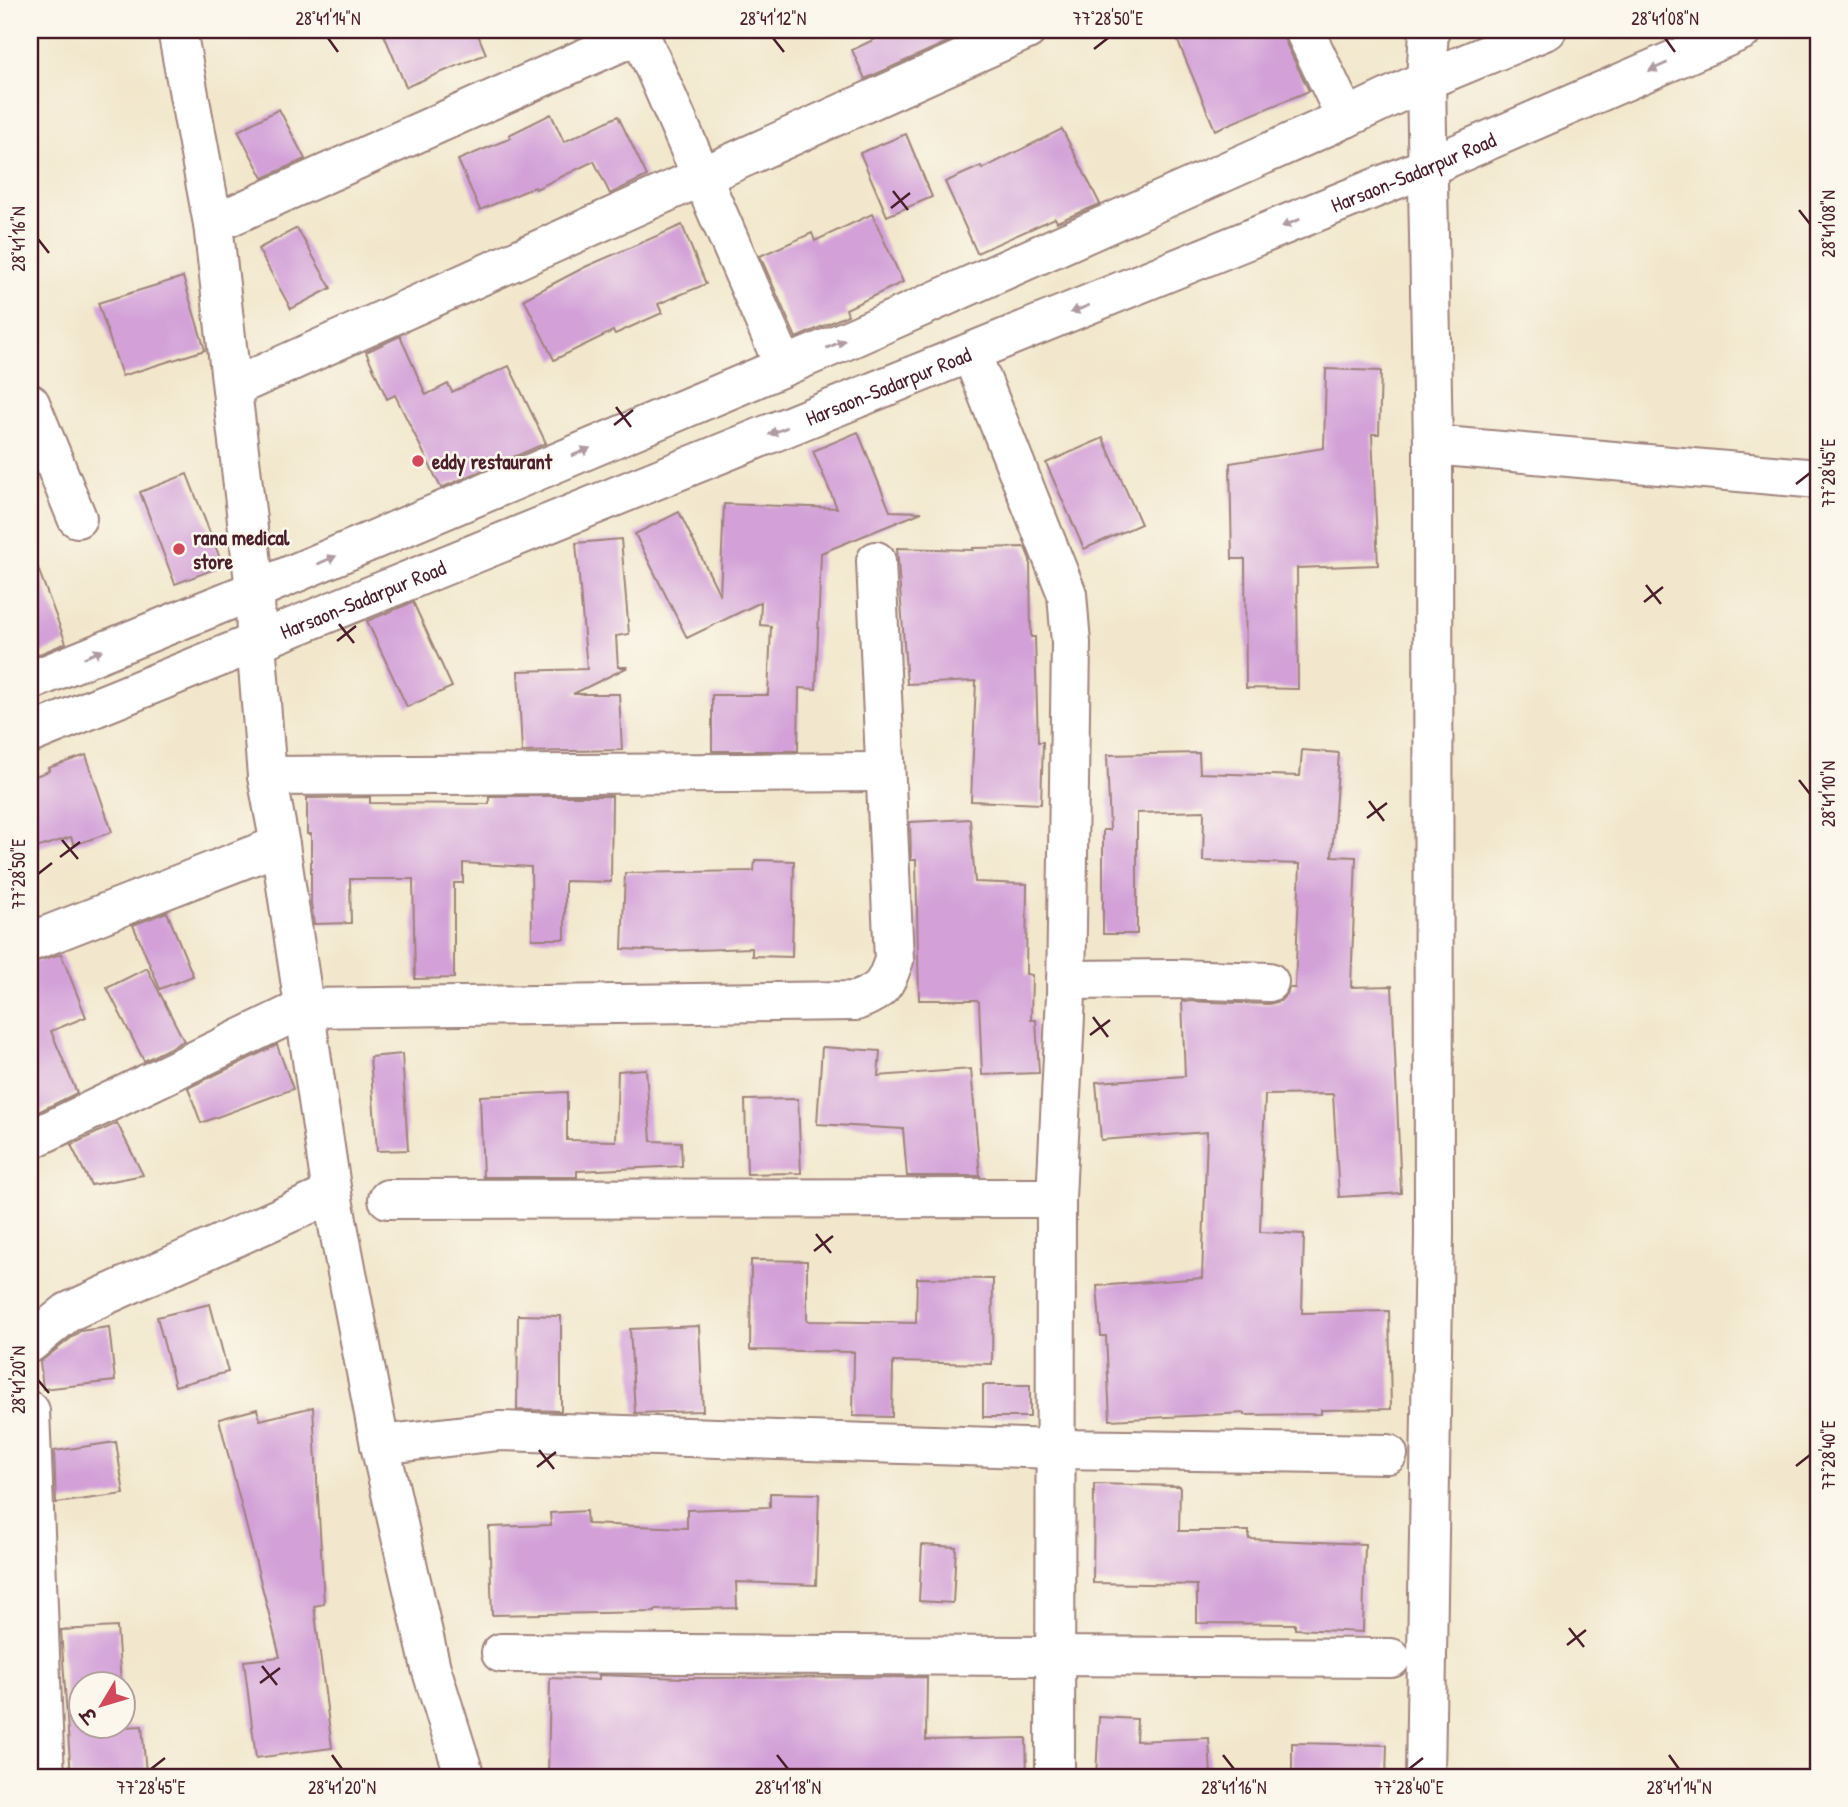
<svg xmlns="http://www.w3.org/2000/svg" width="1848" height="1807" font-family="'Patrick Hand','Playpen Sans Deva',sans-serif">
<style>
.building{fill:#d3a1d8}
.lines{fill:none;stroke-linecap:round;stroke-linejoin:round}
.minor-casing{stroke:#9e837c;stroke-width:42}
.minor{stroke:#fff;stroke-width:38}
.oneway{fill:#ae9aa0}
.ticks{fill:none;stroke:#4a1f2b;stroke-width:2.5}
.poi-dot{fill:#d1495b;stroke:#fbf7ec;stroke-width:2.5}
.labels{text-anchor:middle;dominant-baseline:central;stroke-width:5;stroke-linejoin:round;paint-order:stroke}
.street-label{font-size:21px;fill:#4a1f2b;stroke:#fbf7ec}
.poi-label{font-size:21px;font-weight:bold;fill:#4a1f2b;stroke:#fbf7ec;text-anchor:start}
.neatline{fill:none;stroke:#4a1f2b;stroke-width:2.5}
.ticks-label{font-size:18px;text-anchor:middle;fill:#4a1f2b}
</style>
<rect width="100%" height="100%" fill="#fbf7ec"/>
<filter id="ink" filterUnits="userSpaceOnUse"><feTurbulence type="fractalNoise" baseFrequency=".0143" numOctaves="2"/><feDisplacementMap in="SourceGraphic" scale="14" xChannelSelector="R" yChannelSelector="G"/><feConvolveMatrix kernelMatrix="1 2 1 2 8 2 1 2 1" color-interpolation-filters="sRGB"/></filter>
<filter id="wash" filterUnits="userSpaceOnUse"><feTurbulence type="fractalNoise" baseFrequency=".00686" numOctaves="4" result="noise"/><feDisplacementMap in="SourceGraphic" scale="28" xChannelSelector="R" yChannelSelector="G"/><feGaussianBlur stdDeviation="1.57" result="paint"/><feColorMatrix in="noise" values="0 0 0 0 0 0 0 0 0 0 0 0 0 0 0 0 0 1.4 0 .05"/><feComposite in="paint" operator="in"/></filter>
<g filter="url(#wash)">
<rect width="100%" height="100%" fill="#f2e7cc"/>
<g id="blocks">
<!-- building -->
<g class="building">
<path d="M382 30H476L486 54 406 87Z"/>
<path d="M894 30H974L865 79 852 50Z"/>
<path d="M1200 30H1282L1284 39 1309 91 1215 130 1177 39Z"/>
<path d="M279 109 305 159 263 178 238 131Z"/>
<path d="M551 114 564 142 618 116 647 176 610 194 594 161 536 189 535 187 480 210 458 160 511 138 509 135Z"/>
<path d="M1062 129 1100 204 1057 222 1055 218 977 253 945 182 981 166 982 169Z"/>
<path d="M906 134 932 197 887 216 860 153Z"/>
<path d="M872 214 903 282 846 309 848 315 796 338 760 256 812 233 815 241Z"/>
<path d="M682 225 706 284 658 304 662 313 615 334 613 331 554 360 524 299 585 267Z"/>
<path d="M297 228 331 288 291 309 258 249Z"/>
<path d="M183 277 205 350 122 376 98 303Z"/>
<path d="M400 336 426 395 448 384 452 392 509 366 546 443 441 488 395 395 387 399 366 352Z"/>
<path d="M1326 369 1381 371 1379 434H1372L1378 565 1297 568 1298 689 1246 688 1245 559H1232L1230 463 1324 448Z"/>
<path d="M858 432 890 511 922 512 821 553 816 689 799 688 798 751H712V695H768L771 626 760 625 761 602 687 638 635 534 679 512 720 595 724 504 837 508 813 451Z"/>
<path d="M1103 438 1141 524 1084 549 1046 463Z"/>
<path d="M187 474 223 566 175 584 140 492Z"/>
<path d="M621 539 629 634 616 636 618 667H628L573 694H619L622 750 522 752 518 671 587 669 576 543Z"/>
<path d="M1025 547 1030 560 1031 637H1035L1038 742H1043L1041 804 971 801 976 681 907 684 897 548 973 550V548Z"/>
<path d="M33 555 66 643 30 658V556Z"/>
<path d="M413 602 452 687 407 707 367 621Z"/>
<path d="M1302 750 1339 753 1332 856 1356 857 1351 987 1392 986 1401 1193 1339 1197 1333 1094 1265 1095 1260 1232 1304 1234 1302 1313 1389 1311 1391 1409 1321 1410V1414L1245 1415V1413L1110 1420 1106 1336H1101L1097 1286 1202 1278 1207 1132 1101 1140 1096 1082 1185 1076 1182 1001 1269 1004 1280 1001 1287 994 1289 988H1295L1300 864 1203 861 1204 811 1137 813V934H1103V830H1110L1107 755 1199 753 1200 773 1300 776Z"/>
<path d="M86 755 112 832 74 845 71 837 30 850V778L49 771 48 768Z"/>
<path d="M489 796H612L611 882 565 881V939H532L531 867 463 863V883H454V978L415 979 413 879H350L351 923 314 924 311 903V834H307V798L370 797V803L489 804Z"/>
<path d="M970 819 975 882 1027 884 1026 974 1032 975 1031 1020H1036L1039 1073 982 1075 979 1002 977 1000H919L916 860H911L910 822Z"/>
<path d="M755 860 794 861 792 957 752 956V948L667 951 622 949 625 873 754 871Z"/>
<path d="M167 912 193 976 160 989 133 925Z"/>
<path d="M61 954 86 1017 51 1031 77 1093 30 1116V963Z"/>
<path d="M147 968 184 1041 144 1061 107 988Z"/>
<path d="M277 1045 293 1089 201 1123 188 1088Z"/>
<path d="M822 1047 880 1051 878 1076 971 1069 980 1176H907L903 1129 817 1124Z"/>
<path d="M402 1054 408 1150 377 1151 370 1057Z"/>
<path d="M646 1069 651 1141 681 1142 682 1166 577 1171V1177H483L480 1096 567 1092V1140L616 1141 618 1071Z"/>
<path d="M798 1099 801 1173 747 1174 745 1100Z"/>
<path d="M117 1123 143 1175 91 1185 71 1145Z"/>
<path d="M751 1260 807 1261V1321L916 1323 917 1278 993 1279 992 1364 893 1362 892 1417 853 1416 854 1352 750 1350Z"/>
<path d="M210 1304 228 1372 175 1386 157 1317Z"/>
<path d="M518 1315 561 1316V1411L517 1410Z"/>
<path d="M699 1326 703 1411 635 1413 630 1329Z"/>
<path d="M109 1327 115 1381 43 1389 40 1362 80 1331Z"/>
<rect x="983" y="1385" width="47" height="32"/>
<path d="M313 1407 324 1604 314 1606 332 1748 256 1758 244 1661 280 1657 219 1419 257 1409 260 1420Z"/>
<path d="M116 1442 124 1494 56 1503 54 1451Z"/>
<path d="M1094 1484 1180 1486 1179 1531H1249V1539L1365 1544 1363 1632 1295 1629V1624L1197 1623V1585L1093 1583Z"/>
<path d="M770 1493 819 1494 816 1585 736 1582 737 1608 655 1610V1612L492 1615 489 1527 551 1525 550 1513 586 1511 587 1524 687 1528V1510L770 1507Z"/>
<path d="M922 1545 956 1547 953 1603 919 1601Z"/>
<path d="M117 1627 121 1684H80V1726H122V1708L124 1727 142 1726 146 1773 71 1777 61 1630Z"/>
<path d="M599 1675 684 1678 927 1677 926 1740 1026 1738 1027 1777H548L550 1678 599 1680Z"/>
<path d="M1099 1717 1137 1719 1136 1741 1209 1738 1211 1777H1096Z"/>
<path d="M1292 1743 1387 1745 1386 1777H1292Z"/>
</g>
</g>
</g>
<g filter="url(#ink)">
<use href="#blocks" fill-opacity="0" stroke="#9e837c" stroke-width="2"/>
<g class="lines">
<defs>
<g id="minor">
<path d="M177 30 213 224 255 590 256 642 267 776 280 845 332 1194 380 1445 431 1668 465 1777"/>
<path d="M638 30 784 366"/>
<path d="M1304 30 1346 118"/>
<path d="M213 224 639 34"/>
<path d="M971 353 1067 594 1071 643 1066 995 1056 1198 1055 1777"/>
<path d="M232 388 1027 30"/>
<path d="M30 403 77 518"/>
<path d="M1433 445 1818 479"/>
<path d="M30 681 255 590 854 337 1346 118 1426 80 1547 30"/>
<path id="s1" d="M30 734 1427 167 1743 30"/>
<path d="M267 776 885 772"/>
<path d="M30 942 280 845"/>
<path d="M1066 980 1173 979 1269 982"/>
<path d="M30 1140 304 1008 856 1001C882 991 885 986 894 960L876 561"/>
<path d="M388 1199 1056 1198"/>
<path d="M30 1343 68 1312 332 1194"/>
<path d="M30 1411 45 1777"/>
<path d="M380 1445 499 1431 1056 1449 1388 1454"/>
<path d="M501 1653 1391 1658"/>
<path d="M1425 1777 1434 1234 1433 445 1426 80 1429 30"/>
</g>
</defs>
<!-- minor casing -->
<use href="#minor" class="minor-casing"/>
<!-- minor -->
<use href="#minor" class="minor"/>
</g>
<!-- one-way arrows -->
<defs><path id="oneway-solid" d="M-6-.8H1V-3.2L6.5 0L1 3.2V.8H-6Z" transform="scale(1.75)"/></defs>
<g class="oneway">
<use href="#oneway-solid" transform="translate(1658 67) rotate(156)"/>
<use href="#oneway-solid" transform="translate(1291 223) rotate(158)"/>
<use href="#oneway-solid" transform="translate(1080 309) rotate(158)"/>
<use href="#oneway-solid" transform="translate(836 344) rotate(-23)"/>
<use href="#oneway-solid" transform="translate(778 431) rotate(158)"/>
<use href="#oneway-solid" transform="translate(581 452) rotate(-23)"/>
<use href="#oneway-solid" transform="translate(327 560) rotate(-23)"/>
<use href="#oneway-solid" transform="translate(93 654) rotate(-23)"/>
</g>
</g>
<!-- ticks -->
<path class="ticks" d="M328 38 338 52M773 38 784 52M1665 38 1675 52M1094 49 1108 38M893 191 908 210M891 208 910 193M1799 210 1810 224M38 239 49 253M616 407 631 427M614 425 633 410M1796 484 1810 473M1646 585 1661 604M1644 602 1663 587M339 624 354 643M337 641 356 626M1799 780 1810 794M1369 801 1384 821M1367 818 1387 803M62 840 78 859M60 857 80 842M38 874 52 863M1093 1017 1108 1037M1090 1035 1110 1020M816 1234 831 1253M814 1251 833 1236M38 1380 49 1393M539 1450 554 1469M1796 1466 1810 1455M537 1467 556 1452M1569 1628 1584 1647M1567 1645 1586 1630M262 1666 277 1685M260 1683 280 1668M332 1755 342 1769M777 1755 788 1769M1223 1755 1234 1769M1669 1755 1679 1769M151 1769 165 1758M1409 1769 1423 1758"/>
<!-- markers -->
<g class="poi-dot">
<circle cx="418" cy="461" r="7"/>
<circle cx="179" cy="549" r="7"/>
</g>
<g class="labels">
<!-- street labels -->
<g class="street-label">
<text stroke="none"><textPath href="#s1" startOffset="1493">Harsaon-Sadarpur Road</textPath></text>
<text stroke="none"><textPath href="#s1" startOffset="926">Harsaon-Sadarpur Road</textPath></text>
<text stroke="none"><textPath href="#s1" startOffset="359">Harsaon-Sadarpur Road</textPath></text>
</g>
<!-- poi labels -->
<g class="poi-label">
<text x="432" y="461">eddy restaurant</text>
<text x="193" y="537">rana medical<tspan x="193" dy="24">store</tspan></text>
</g>
</g>
<!-- margin -->
<rect width="1848" height="1807" fill="none" stroke="#fbf7ec" stroke-width="77"/>
<!-- north arrow -->
<g transform="translate(102 1705) rotate(232)"><circle r="33" fill="#fbf7ec" stroke="#b4a19f" stroke-width="2"/>
<path d="M0-5L12 26L0 18L-12 26Z" fill="#d1495b"/>
<text y="-10" font-size="19" font-weight="bold" text-anchor="middle" fill="#4a1f2b">उ</text>
</g>
<rect x="38" y="38" width="1772" height="1731" class="neatline"/>
<g class="ticks-label">
<text x="328" y="25">28°41'14"N</text>
<text x="773" y="25">28°41'12"N</text>
<text x="1108" y="25">77°28'50"E</text>
<text x="1665" y="25">28°41'08"N</text>
<text transform="translate(1829 224) rotate(-90)" y="6">28°41'08"N</text>
<text transform="translate(19 239) rotate(-90)" y="6">28°41'16"N</text>
<text transform="translate(1829 473) rotate(-90)" y="6">77°28'45"E</text>
<text transform="translate(1829 794) rotate(-90)" y="6">28°41'10"N</text>
<text transform="translate(19 874) rotate(-90)" y="6">77°28'50"E</text>
<text transform="translate(19 1380) rotate(-90)" y="6">28°41'20"N</text>
<text transform="translate(1829 1455) rotate(-90)" y="6">77°28'40"E</text>
<text x="151" y="1794">77°28'45"E</text>
<text x="342" y="1794">28°41'20"N</text>
<text x="788" y="1794">28°41'18"N</text>
<text x="1234" y="1794">28°41'16"N</text>
<text x="1409" y="1794">77°28'40"E</text>
<text x="1679" y="1794">28°41'14"N</text>
</g>
</svg>
